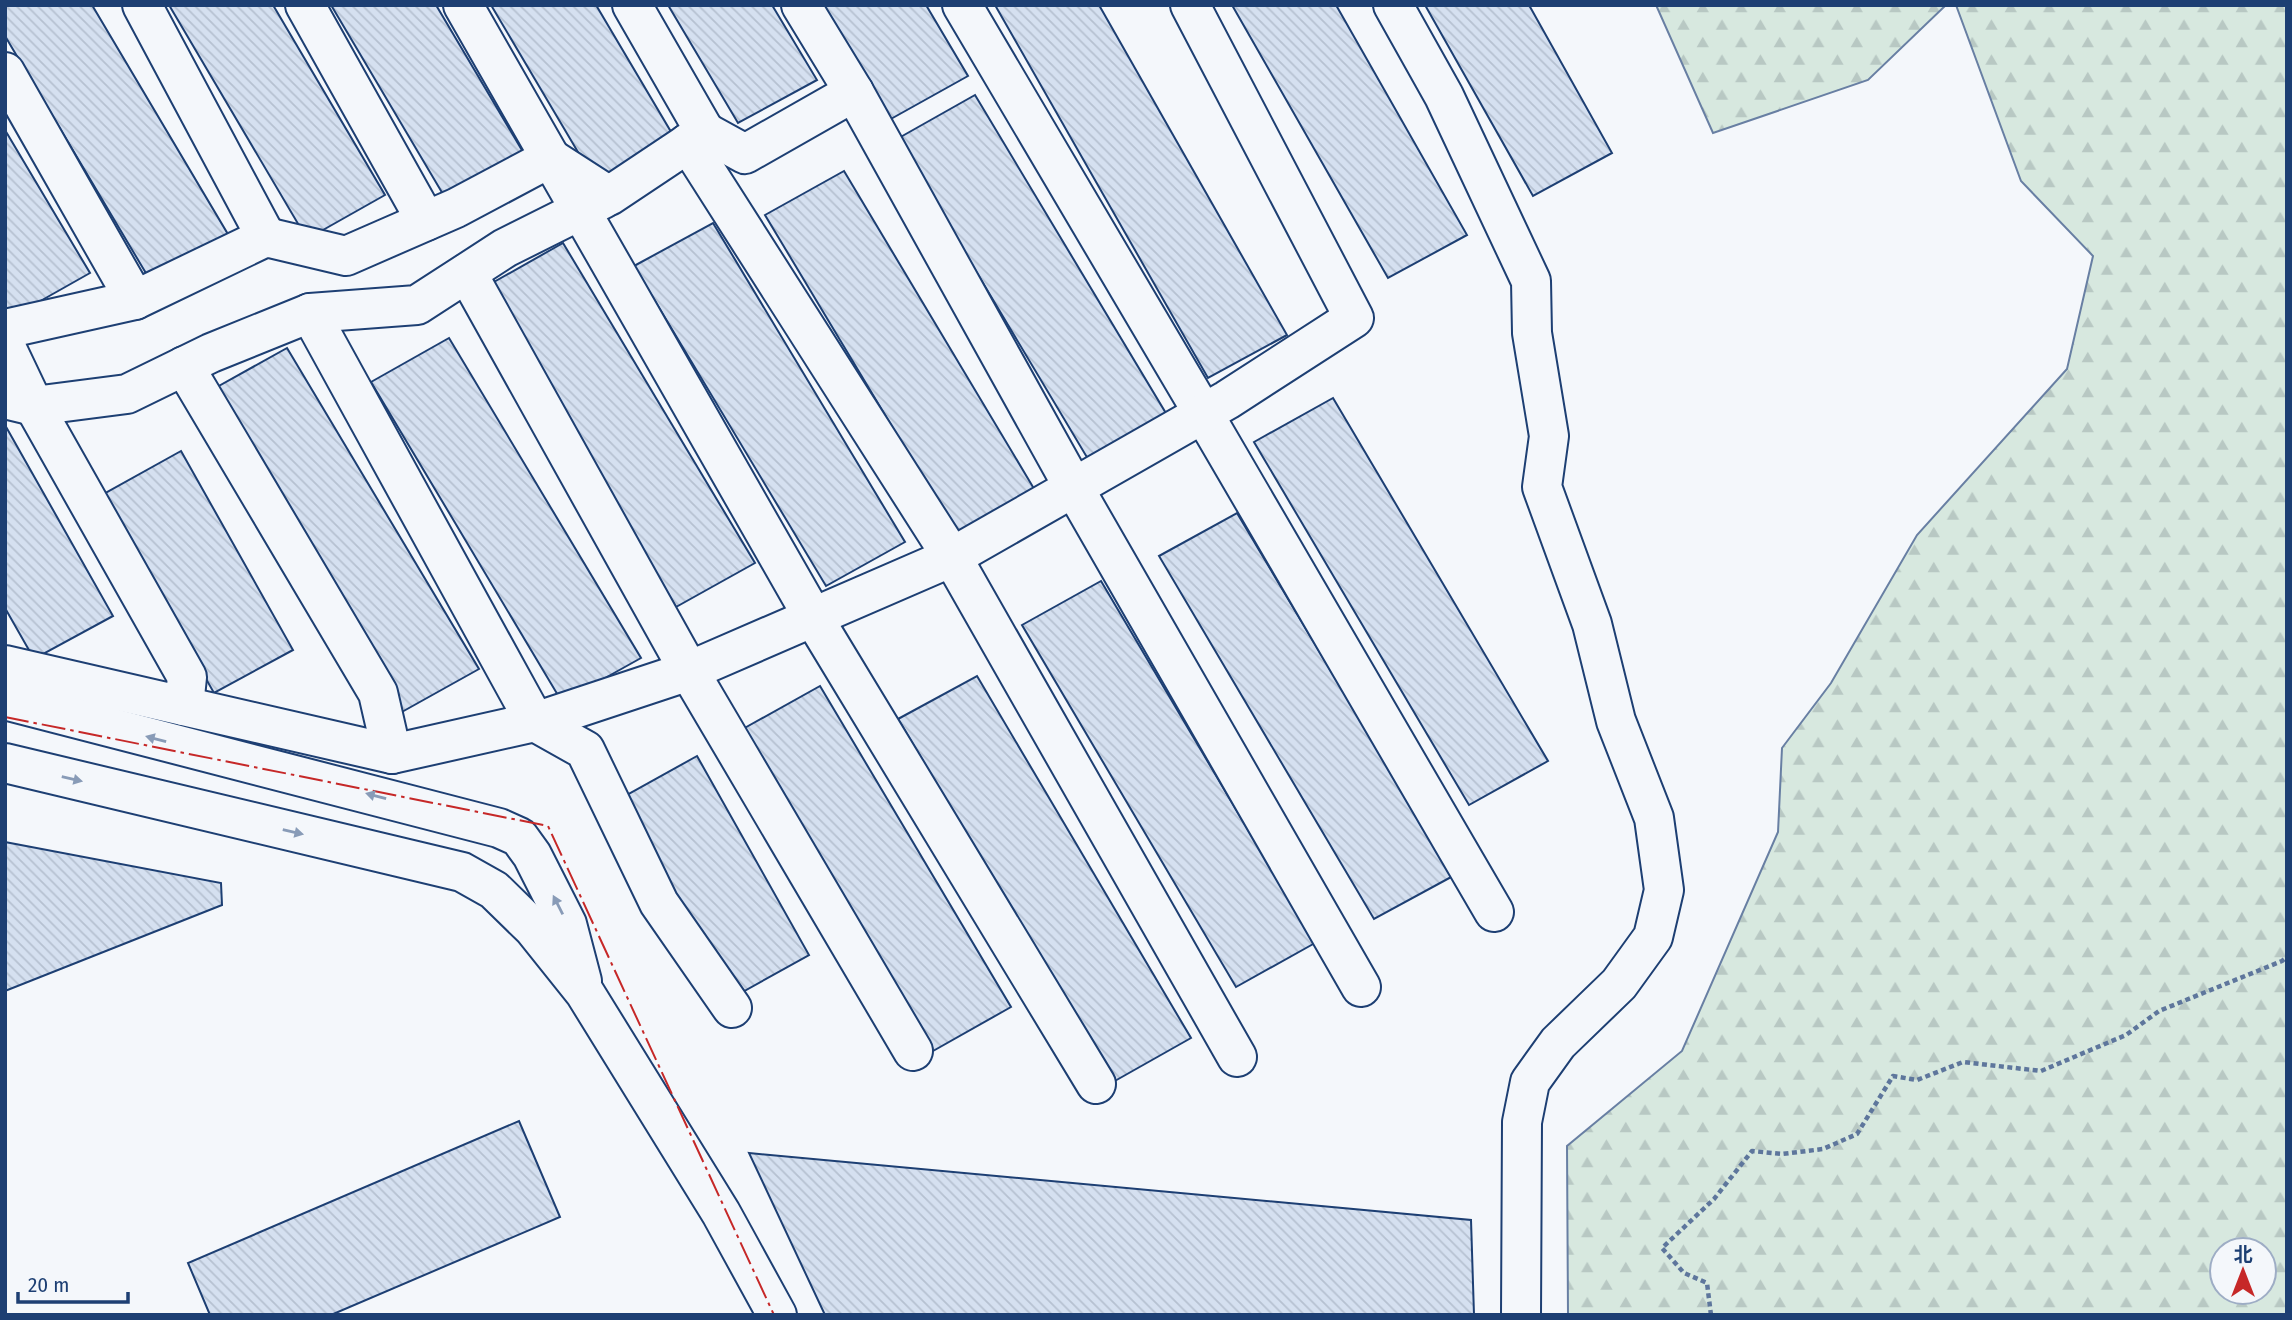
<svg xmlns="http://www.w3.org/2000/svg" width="2292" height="1320" font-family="'Fira Sans Condensed','Noto Sans SC',sans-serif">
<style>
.forest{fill:url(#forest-firs);stroke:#687fa3;stroke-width:2;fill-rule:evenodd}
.building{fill:url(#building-back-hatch);stroke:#1d3f73;stroke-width:2}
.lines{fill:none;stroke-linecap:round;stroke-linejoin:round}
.minor-casing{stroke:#1d3f73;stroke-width:42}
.path{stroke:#5e769c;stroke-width:4.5;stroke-dasharray:5 3.5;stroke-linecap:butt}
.minor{stroke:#f4f7fb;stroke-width:38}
.power{stroke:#c62828;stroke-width:2;stroke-dasharray:24 5 3.5 5;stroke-linecap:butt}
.oneway{fill:#889bb7}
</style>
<defs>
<pattern id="forest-firs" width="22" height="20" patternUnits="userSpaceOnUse" patternTransform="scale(1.75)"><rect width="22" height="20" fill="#d7e8df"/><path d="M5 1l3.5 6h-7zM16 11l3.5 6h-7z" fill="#b8c8c3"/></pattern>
<pattern id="building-back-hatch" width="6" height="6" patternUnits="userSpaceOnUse" patternTransform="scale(1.75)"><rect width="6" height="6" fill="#d5e0f0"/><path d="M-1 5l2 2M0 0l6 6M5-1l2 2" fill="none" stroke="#b6c1d1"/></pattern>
</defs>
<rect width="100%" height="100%" fill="#f4f7fb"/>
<!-- forest -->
<g class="forest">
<path d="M1656 5H1946L1868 80 1713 133Z"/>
<path d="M1956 5H2287V1315H1568L1567 1146 1682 1051 1778 832 1782 748 1831 683 1917 535 2067 369 2093 256 2021 181ZM2222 1250H2264V1292H2222Z"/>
</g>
<!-- building -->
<g class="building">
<path d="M5 5H92L229 236 150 280 5 36Z"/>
<path d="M169 5H273L385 195 307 239Z"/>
<path d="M331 5H436L526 157 447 201Z"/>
<path d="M491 5H596L677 142 598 186Z"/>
<path d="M668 5H772L817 80 738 123Z"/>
<path d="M821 5H926L968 76 889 120Z"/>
<path d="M995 5H1099L1287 335 1208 378Z"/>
<path d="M1232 5H1336L1467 235 1388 278Z"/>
<path d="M1425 5H1529L1612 153 1533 196Z"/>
<path d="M975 95 1167 415 1088 459 897 139Z"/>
<path d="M5 130 90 273 12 317 5 307Z"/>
<path d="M844 171 1036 492 957 535 765 215Z"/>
<path d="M713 223 905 542 826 586 634 266Z"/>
<path d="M563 243 755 563 676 607 485 287Z"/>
<path d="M449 338 641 658 562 702 371 382Z"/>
<path d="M287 348 479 669 400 713 208 392Z"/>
<path d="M1333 398 1548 761 1469 805 1254 442Z"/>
<path d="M5 425 113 616 34 659 5 608Z"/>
<path d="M181 451 293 650 214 693 102 495Z"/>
<path d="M1237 513 1453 876 1374 919 1159 556Z"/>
<path d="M1101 581 1315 943 1236 987 1022 625Z"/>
<path d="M977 676 1191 1038 1113 1082 898 719Z"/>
<path d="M820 686 1011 1007 933 1051 741 730Z"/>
<path d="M697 756 809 955 730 999 618 800Z"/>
<path d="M5 842 221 883 222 905 5 991Z"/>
<path d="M519 1121 560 1217 331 1315H210L188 1263Z"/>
<path d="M749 1153 1471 1220 1474 1315H825Z"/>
</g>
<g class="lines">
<defs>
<g id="minor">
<path d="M142 5 266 237"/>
<path d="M305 5 426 221"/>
<path d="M463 5 813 617 1096 1084"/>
<path d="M632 5 705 132"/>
<path d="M801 5 854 92 1074 488 1361 987"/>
<path d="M962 5 1203 413 1494 912"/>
<path d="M1393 5 1444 96 1531 281 1532 333 1549 436 1542 487 1592 624 1616 721 1654 818 1664 890 1653 937 1619 984 1558 1043 1530 1082 1522 1122 1521 1315"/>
<path d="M5 72 135 300"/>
<path d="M688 143 952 557 1237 1057"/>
<path d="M467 273 689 671 913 1051"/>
<path d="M310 313 535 722 585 750 659 903 732 1008"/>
<path d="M5 329 135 300 266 237 346 256 456 208 550 158 609 196 705 132 745 154 854 92"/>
<path d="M5 345 34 406 187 677 184 706"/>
<path d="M184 366 378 693 392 754"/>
<path d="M5 399 34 406 127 394 211 353 310 313 417 305 505 248 603 199"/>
<path d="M5 665 392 754 535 722 689 671 952 557 1227 400 1354 318 1190 5"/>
<path d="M5 700 499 828 519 837 532 855 567 924 582 981"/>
<path d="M5 763 462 872 494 890 533 928 585 993 721 1213 777 1315"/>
</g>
</defs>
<!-- minor casing -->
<use href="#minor" class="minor-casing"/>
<!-- path -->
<path class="path" d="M1711 1315 1707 1283 1684 1273 1662 1248 1714 1199 1752 1151 1782 1154 1823 1149 1857 1134 1893 1076 1917 1080 1963 1062 2041 1071 2126 1035 2159 1011 2282 961 2287 957"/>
<!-- minor -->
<use href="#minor" class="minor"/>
<!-- power -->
<path class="power" d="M5 717 548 826 774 1315"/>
</g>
<!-- one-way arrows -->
<defs><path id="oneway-solid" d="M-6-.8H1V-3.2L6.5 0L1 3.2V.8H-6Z" transform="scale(1.75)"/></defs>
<g class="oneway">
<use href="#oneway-solid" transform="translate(156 739) rotate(-165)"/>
<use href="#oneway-solid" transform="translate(72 779) rotate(13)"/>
<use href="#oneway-solid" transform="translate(376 796) rotate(-165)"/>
<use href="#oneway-solid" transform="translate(293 832) rotate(13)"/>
<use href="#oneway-solid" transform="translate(558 905) rotate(-117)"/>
</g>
<!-- border -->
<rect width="2292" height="1320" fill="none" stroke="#1d3f73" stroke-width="14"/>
<!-- north arrow -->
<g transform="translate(2243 1271)"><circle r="33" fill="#f4f7fb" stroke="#9eadc5" stroke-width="2"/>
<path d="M0-5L12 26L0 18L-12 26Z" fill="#c62828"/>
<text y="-10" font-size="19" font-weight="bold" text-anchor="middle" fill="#1d3f73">北</text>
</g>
<!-- scale -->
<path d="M18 1292v10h110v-10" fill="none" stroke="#1d3f73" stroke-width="3.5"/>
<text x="28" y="1292" font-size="21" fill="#1d3f73" stroke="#f4f7fb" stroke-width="5" paint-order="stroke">20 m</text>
</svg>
